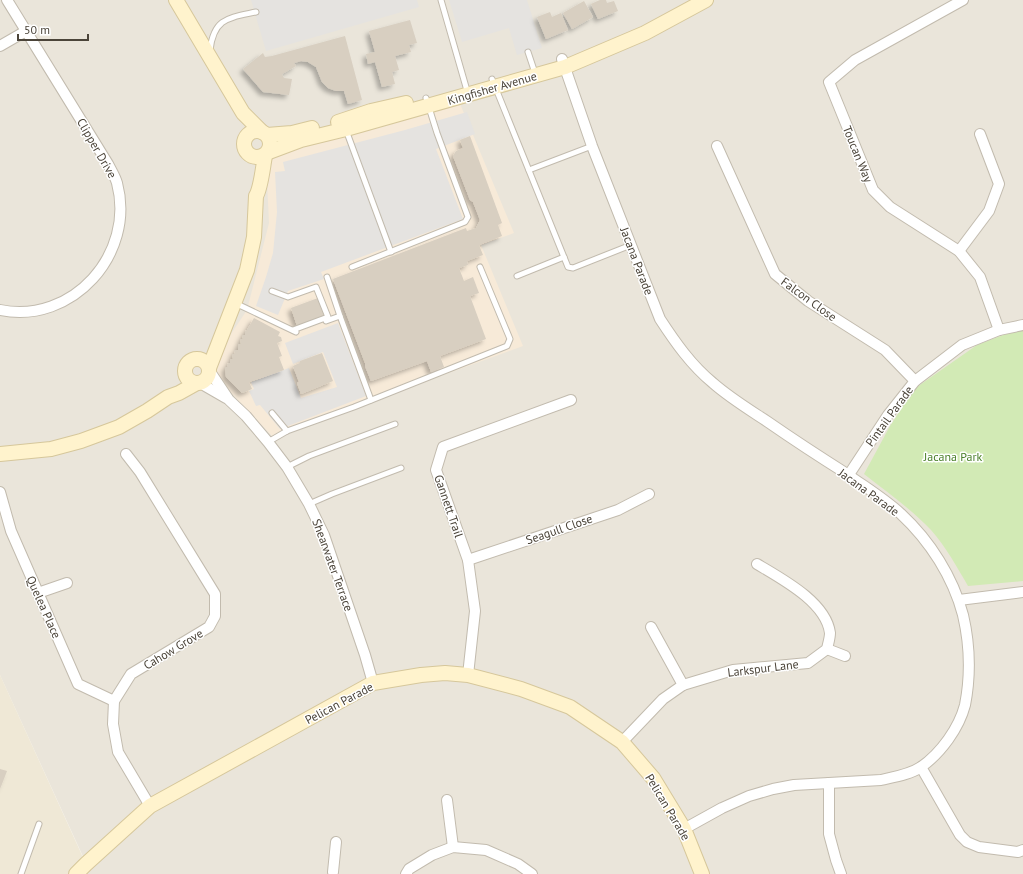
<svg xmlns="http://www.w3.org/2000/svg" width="1023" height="874" font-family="'PT Sans',sans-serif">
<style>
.residential{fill:#eae5da}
.commercial{fill:#f7ead8}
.education{fill:#efe8d6}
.green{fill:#d2eab5}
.parking{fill:#e5e3e0}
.building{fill:#d8cfc1;filter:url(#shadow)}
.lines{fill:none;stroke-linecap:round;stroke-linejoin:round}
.lane-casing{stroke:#c2bbae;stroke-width:7}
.street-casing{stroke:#c2bbae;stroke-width:12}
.secondary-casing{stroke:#d6c79b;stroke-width:16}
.lane{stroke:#fff;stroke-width:5}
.street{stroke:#fff;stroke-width:10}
.secondary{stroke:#fff3cd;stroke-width:14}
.labels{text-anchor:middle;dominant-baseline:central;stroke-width:3;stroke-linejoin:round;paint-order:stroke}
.street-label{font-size:12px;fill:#4b4439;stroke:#fff}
.park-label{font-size:12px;fill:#4a7f2a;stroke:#fff}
</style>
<defs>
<filter id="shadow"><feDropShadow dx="-3.5" dy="3.5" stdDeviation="2" flood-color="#0004"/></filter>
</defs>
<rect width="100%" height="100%" fill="#f6f3ec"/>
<!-- residential -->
<path class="residential" d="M0 0H1023V874H79L86 863 0 675Z"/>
<!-- commercial -->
<path class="commercial" d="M458 99 514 233 481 245 523 346 273 437 217 378 215 358 247 310 269 223 266 159Z"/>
<!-- education -->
<path class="education" d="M0 675 86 864 79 874H0Z"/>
<!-- green -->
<path class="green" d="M1023 330V581L968 586C957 567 946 547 931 530 911 509 887 492 864 474L890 426 914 389 977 345 1011 332Z"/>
<!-- parking -->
<g class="parking">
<path d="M251 0H417L419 7 266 51Z"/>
<path d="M449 0H527L542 48 517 55 509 28 462 42Z"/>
<path d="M467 112 475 134 436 149 463 219 321 272 324 279 288 291 278 315 256 306 266 277 273 253 277 212 275 172 285 171 283 162 405 130Z"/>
<path d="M338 323 366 396 280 429 260 405 256 406 249 391 254 389 251 382 289 368 301 398 337 387 323 352 293 364 285 343Z"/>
</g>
<!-- building -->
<g class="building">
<path d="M600 0H606L607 3 614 1 618 11 598 19 591 4Z"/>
<path d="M584 1 593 17 572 29 563 13Z"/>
<path d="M550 12 552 17 561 13 568 30 546 39 537 17Z"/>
<path d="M410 20 417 43 409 45 411 52 395 56 399 70 392 72 395 84 382 87 375 62 368 64 366 54 375 52 369 31Z"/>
<path d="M345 36 362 100 348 104 344 91H336L328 88 322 82 316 67 308 62 301 61 294 63 296 66 282 74 284 78 292 79 289 95 263 92 243 69 263 53 265 57 272 56Z"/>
<path d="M470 136 502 223 498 225 502 236 479 245 483 255 467 261 468 265 459 268 464 281 473 277 479 293 470 296 486 339 440 356 444 367 431 372 427 361 371 381 365 366V363L333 279 466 228 467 231 476 228 480 220 473 202 470 200 453 156 456 151 463 148 460 140Z"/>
<path d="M318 298 325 315 297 326 291 308Z"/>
<path d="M254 318 280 332 278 336 281 337 282 341 277 343 282 356 279 357 284 370 249 382 252 389 242 393 226 377 225 367H228L227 364 230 363V359H233L232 354H235L234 350H238V344H241L240 339H243L242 335H245V331L247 330Z"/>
<path d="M322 353 333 381 301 394 297 383 299 382 293 366 300 363V361Z"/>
<path d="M0 769 7 771 0 789Z"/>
</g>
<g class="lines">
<defs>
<g id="lane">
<path d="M441 0 468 94"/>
<path d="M210 50C214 18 228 18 256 12"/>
<path d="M528 52 535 73"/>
<path d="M492 79 568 267 573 268 631 245"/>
<path d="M346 130 391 252"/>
<path d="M529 170 592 146"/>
<path d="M352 267 465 222 468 217 437 133 426 98"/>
<path d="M517 276 564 257"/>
<path d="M327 277 340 316 371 400"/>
<path d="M272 291 288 297 316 287 328 317 293 330"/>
<path d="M235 303 296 332"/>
<path d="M326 321 340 316"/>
<path d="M272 413 287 431"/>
<path d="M268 442 287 431 354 407 507 346 510 339 480 267"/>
<path d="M287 467 309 456 395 424"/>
<path d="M309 504 332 494 401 468"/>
<path d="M21 874 39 824"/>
</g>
<g id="street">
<path d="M963 0 855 60 829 82 873 190 890 207 959 251 980 277 999 330"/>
<path d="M0 46 26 31"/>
<path d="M562 59 592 146 660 319C675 342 691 365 713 383 730 398 750 410 768 422 794 440 820 457 847 474 865 487 885 499 901 514 930 541 953 577 963 615 970 645 971 674 965 705 959 728 941 753 921 767 909 775 894 777 881 780L794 785 773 789 749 796 722 808 684 829"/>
<path d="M717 146 775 274 808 301 885 350 915 381"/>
<path d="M959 251 989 211 999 184 980 134"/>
<path d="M0 310C72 325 136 254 117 183 115 176 111 170 108 164L7 0"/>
<path d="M209 370 229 400 246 416 268 442 287 467 309 504 324 535 365 655 373 683"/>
<path d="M200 383 226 398"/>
<path d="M126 454 140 472 215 594V616L209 627 131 674 114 701 113 724 118 752 150 806"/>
<path d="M848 476 888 415 915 381 962 345 999 330 1023 325"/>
<path d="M0 492 11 531 78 684 114 701"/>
<path d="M468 560 618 510 649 494"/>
<path d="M38 593 67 583"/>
<path d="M959 600 1023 592"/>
<path d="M651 627 683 685"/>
<path d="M827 649 845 656"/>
<path d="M468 675 475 611 468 560 436 470 443 447 571 400"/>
<path d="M622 742 663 699 683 685 733 670 808 663 827 649C828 644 830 638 830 633 826 602 782 579 757 564"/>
<path d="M921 767 960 835 967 842 979 847 1018 852 1023 850"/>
<path d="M829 783V834L836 860 841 874"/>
<path d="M447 800 453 847"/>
<path d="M333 872 336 842"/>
<path d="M406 874 409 869 432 855 453 847 486 850 518 864 532 874"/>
</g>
<g id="secondary">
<path d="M176 0 243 113 262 132"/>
<path d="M338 122 371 111 406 103"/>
<circle cx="257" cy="144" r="13"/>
<path d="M267 135 292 133 312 128"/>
<path d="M269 152 301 140 346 129 565 67 645 33 706 0"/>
<circle cx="197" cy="371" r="12"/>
<path d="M209 368 247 270 254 237 256 196C261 188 263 166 265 156"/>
<path d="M0 454 51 449 81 441 119 427 147 411 168 397 179 393 197 383"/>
<path d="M76 874 86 864 150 806 373 683 421 675 445 673 468 675 521 689 570 707 622 742 653 778 684 829 702 874"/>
</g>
</defs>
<!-- lane casing -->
<use href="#lane" class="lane-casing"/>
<!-- street casing -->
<use href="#street" class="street-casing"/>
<!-- secondary casing -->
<use href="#secondary" class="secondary-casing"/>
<!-- lane -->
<use href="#lane" class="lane"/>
<!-- street -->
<use href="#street" class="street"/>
<!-- secondary -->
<use href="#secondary" class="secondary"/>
</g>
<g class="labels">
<!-- street labels -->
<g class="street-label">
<text transform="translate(492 88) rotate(-16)">Kingfisher Avenue</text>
<text transform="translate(97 148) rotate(60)">Clipper Drive</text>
<text transform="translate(858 154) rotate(68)">Toucan Way</text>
<text transform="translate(637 261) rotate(69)">Jacana Parade</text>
<text transform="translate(809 299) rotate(36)">Falcon Close</text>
<text transform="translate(889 416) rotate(-54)">Pintail Parade</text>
<text transform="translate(869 492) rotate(36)">Jacana Parade</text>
<text transform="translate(449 506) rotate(71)">Gannett Trail</text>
<text transform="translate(559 529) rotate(-19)">Seagull Close</text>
<text transform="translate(333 565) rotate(70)">Shearwater Terrace</text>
<text transform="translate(44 607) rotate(66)">Quelea Place</text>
<text transform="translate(173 649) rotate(-31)">Cahow Grove</text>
<text transform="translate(763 668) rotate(-7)">Larkspur Lane</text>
<text transform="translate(339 703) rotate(-28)">Pelican Parade</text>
<text transform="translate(668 807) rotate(59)">Pelican Parade</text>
</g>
<!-- park labels -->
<g class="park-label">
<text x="953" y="456">Jacana Park</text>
</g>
</g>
<!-- scale -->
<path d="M18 34v6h70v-6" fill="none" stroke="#4b4439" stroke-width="2"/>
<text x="24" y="34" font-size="12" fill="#4b4439" stroke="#ffffff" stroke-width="3" paint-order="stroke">50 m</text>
</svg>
